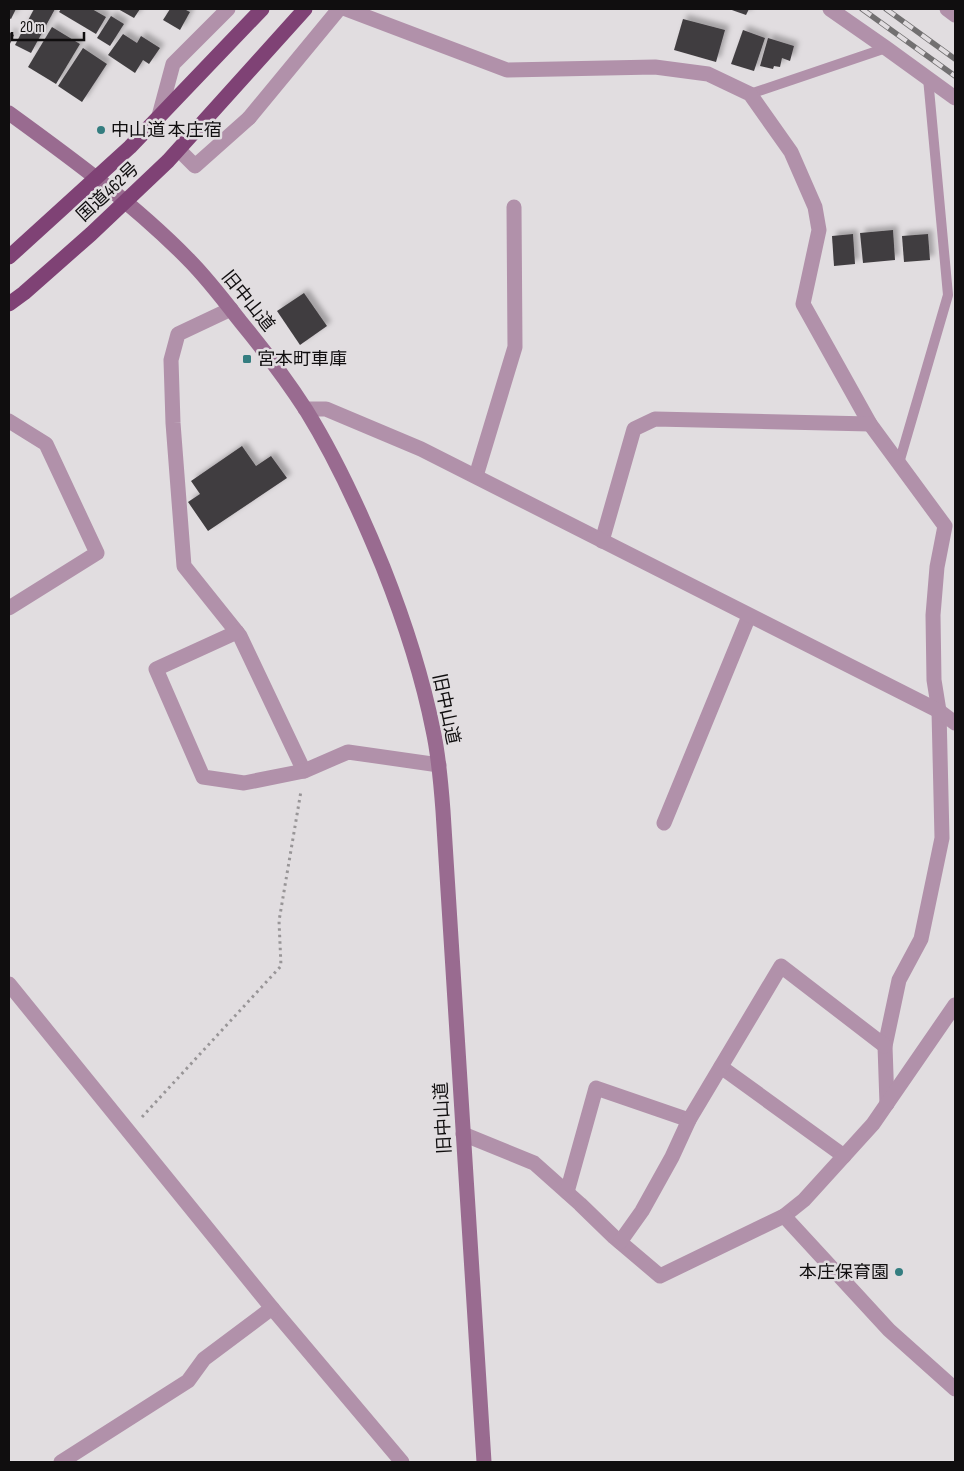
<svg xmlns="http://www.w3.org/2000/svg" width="964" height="1471" font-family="'Sofia Sans Condensed','Noto Sans JP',sans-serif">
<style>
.building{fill:#413d40;filter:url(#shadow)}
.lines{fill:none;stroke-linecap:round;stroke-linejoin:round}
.path{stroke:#989597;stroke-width:3;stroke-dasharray:2.5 4;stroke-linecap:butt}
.service{stroke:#b191aa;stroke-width:10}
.minor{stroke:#b191aa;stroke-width:15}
.tertiary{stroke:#b191aa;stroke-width:15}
.secondary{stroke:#996b90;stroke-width:15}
.trunk{stroke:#7f4275;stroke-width:15}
.rail-casing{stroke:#727071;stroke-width:5.5}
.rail{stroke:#e1dde0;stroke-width:4;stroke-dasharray:11;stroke-linecap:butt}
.poi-dot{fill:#347d80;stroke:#e1dde0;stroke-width:2}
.labels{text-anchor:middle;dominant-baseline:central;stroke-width:5;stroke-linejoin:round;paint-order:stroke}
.poi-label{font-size:18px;fill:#100e0f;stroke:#e1dde0;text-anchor:start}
.street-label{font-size:18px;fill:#100e0f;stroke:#e1dde0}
</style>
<defs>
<filter id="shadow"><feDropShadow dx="4.5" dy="-4.5" stdDeviation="2.5" flood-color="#0004"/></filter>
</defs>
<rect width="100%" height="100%" fill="#e1dde0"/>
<!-- building -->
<g class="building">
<path d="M9 9H16L11 19 9 18Z"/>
<path d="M34 9H55L31 53 15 45Z"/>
<path d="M61 9H92L106 17 96 34 59 12Z"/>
<path d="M118 9H140L134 18Z"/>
<path d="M170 9H184L190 12 180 30 163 20Z"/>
<path d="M729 9H749L746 15Z"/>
<path d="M111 16 124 24 110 46 97 38Z"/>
<path d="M683 19 725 30 716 62 674 50Z"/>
<path d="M52 27 80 44 56 84 28 67Z"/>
<path d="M743 30 765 38 754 71 731 64Z"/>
<path d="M9 32 14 35 9 46Z"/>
<path d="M123 34 137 43 141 36 160 48 149 64 143 60 135 73 108 55Z"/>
<path d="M768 38 794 46 790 61 782 58 780 67 774 66 773 69 760 66Z"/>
<path d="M83 48 107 64 82 102 58 86Z"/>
<path d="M893 230 895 260 863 263 860 233Z"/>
<path d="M853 234 855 264 834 266 832 236Z"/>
<path d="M928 234 930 260 904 262 902 236Z"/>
<path d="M304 293 327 326 300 345 277 311Z"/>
<path d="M242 446 256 466 271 456 287 478 208 531 188 502 200 494 191 481Z"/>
</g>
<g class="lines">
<!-- path -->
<path class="path" d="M142 1117 281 966 279 921 301 791"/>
<!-- service -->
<g class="service">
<path d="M750 94 886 48"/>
<path d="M899 463 948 295 928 78"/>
</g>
<!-- minor -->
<g class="minor">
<path d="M346 9 507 70 655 67 708 74 750 94 791 152 815 207 819 230 803 304 870 424 945 526 937 567 933 615 934 680 939 711 942 838 921 939 899 980 885 1046 887 1104"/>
<path d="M830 9 886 48 955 98"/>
<path d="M947 9 955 15"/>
<path d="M159 116 173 64 228 9"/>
<path d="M179 150 195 166 249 118"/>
<path d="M231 309 178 334 171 360 173 423 184 566 240 636 304 771 348 752 439 765"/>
<path d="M9 421 46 444 97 553 9 608"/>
<path d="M476 476 515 347 514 207"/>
<path d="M602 541 634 429 655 419 870 424"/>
<path d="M237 632 156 669 203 777 244 783 304 771"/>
<path d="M664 823 749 616"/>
<path d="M9 984 272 1308 402 1462"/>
<path d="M721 1067 844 1156"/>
<path d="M463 1134 534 1163 580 1204 614 1237 660 1276 784 1216 804 1200 873 1124 955 1005"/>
<path d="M567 1192 596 1088 689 1120"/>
<path d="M784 1216 889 1330 955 1389"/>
<path d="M620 1242 642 1211 672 1157 689 1120 781 966 885 1046"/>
<path d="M61 1462 188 1381 204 1359 272 1308"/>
</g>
<!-- tertiary -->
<g class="tertiary">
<path d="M249 118 339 9"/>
<path d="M305 409H326L421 449 939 711 955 723"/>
</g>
<!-- secondary -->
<path class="secondary" d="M9 113C71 158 134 204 188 259 207 278 223 299 240 321 263 349 286 379 306 410 337 460 361 513 383 567 404 620 422 675 433 730 439 757 441 784 443 811L484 1462"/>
<!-- trunk -->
<g class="trunk">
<path d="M9 257 130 147 262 9"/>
<path d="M9 304 24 293 91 234 168 161 305 9"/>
</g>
<defs>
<g id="rail">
<path d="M862 9 955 76"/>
<path d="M886 9 955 59"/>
</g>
</defs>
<!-- rail casing -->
<use href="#rail" class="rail-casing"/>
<!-- rail -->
<use href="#rail" class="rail"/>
</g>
<!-- markers -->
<g class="poi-dot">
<circle cx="101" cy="130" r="5"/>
<rect x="242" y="354" width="10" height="10" rx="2.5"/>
<circle cx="899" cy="1272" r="5"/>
</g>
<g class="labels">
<!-- poi labels -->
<g class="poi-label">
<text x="111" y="130">中山道 本庄宿</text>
<text x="257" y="359">宮本町車庫</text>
<text x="889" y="1272" text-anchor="end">本庄保育園</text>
</g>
<!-- street labels -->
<g class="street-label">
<text transform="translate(108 192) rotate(-43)">国道462号</text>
<text transform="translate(248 301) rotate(51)">旧中山道</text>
<text transform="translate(446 709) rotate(78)">旧中山道</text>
<text transform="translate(443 1118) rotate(-93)">旧中山道</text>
</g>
</g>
<!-- border -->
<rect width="964" height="1471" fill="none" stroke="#100e0f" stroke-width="20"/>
<!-- scale -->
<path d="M12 32v8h72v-8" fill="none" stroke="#100e0f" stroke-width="2.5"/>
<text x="20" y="32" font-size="15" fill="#100e0f" stroke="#e1dde0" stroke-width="4" paint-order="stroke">20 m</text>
</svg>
